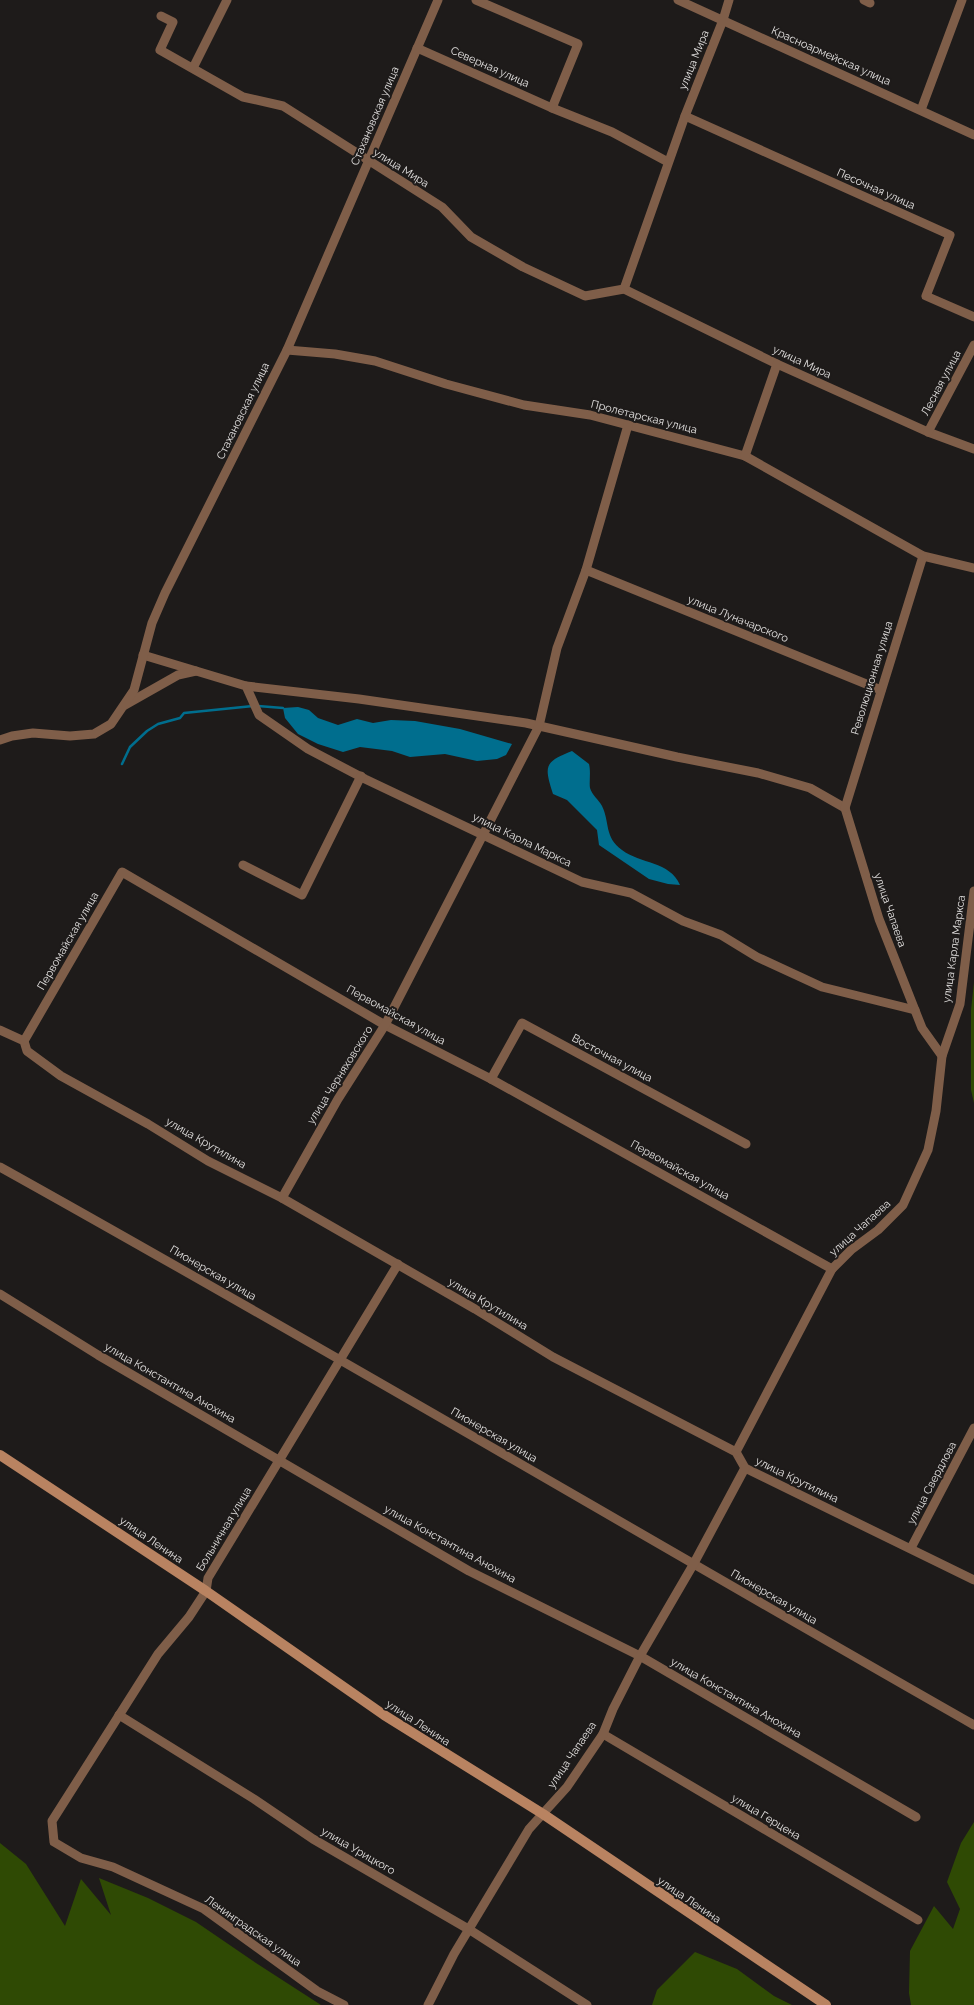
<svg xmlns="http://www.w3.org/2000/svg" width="974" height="2005" font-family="Raleway,sans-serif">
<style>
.forest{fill:#2f4a04}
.water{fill:#006e8e}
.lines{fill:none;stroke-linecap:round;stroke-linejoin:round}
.stream{stroke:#006e8e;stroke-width:2.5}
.street{stroke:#7f5e49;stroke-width:9}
.secondary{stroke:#b98361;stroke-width:10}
.labels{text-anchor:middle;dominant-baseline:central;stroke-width:4;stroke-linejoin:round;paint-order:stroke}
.street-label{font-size:11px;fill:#e4e2e1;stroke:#1e1b1a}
</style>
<rect width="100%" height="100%" fill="#1e1b1a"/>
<!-- forest -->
<g class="forest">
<path d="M974 982V1103L971 1090V1010Z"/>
<path d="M974 1822V2005H911L909 1993 910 1951 934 1906 953 1929 960 1909 947 1882 961 1843Z"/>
<path d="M0 1843 26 1864 65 1926 81 1879 111 1915 99 1878 148 1898 196 1922 256 1963 321 2005H0Z"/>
<path d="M695 1952 737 1969 774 1996 792 2005H652L657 1990Z"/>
</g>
<!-- water -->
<g class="water">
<path d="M298 707 309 710 318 718 338 725 357 719 373 723 391 720 415 721 460 729 512 744 506 755 497 759 477 761 445 754 410 757 392 751 360 747 343 752 318 744 298 734 285 718 283 708Z"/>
<path d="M572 751 589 764C591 772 589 782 590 788 592 795 599 800 602 806 610 822 604 837 622 850 640 864 670 861 680 885L668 884 649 879 599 845 597 830 567 800 553 794C544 766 544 762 572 751Z"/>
</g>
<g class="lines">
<!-- stream -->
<g class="stream">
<path d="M258 706 283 708"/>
<path d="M122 764 130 747 147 731 158 724 180 718 184 713 253 706"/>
</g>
<!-- street -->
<g class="street">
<path d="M476 0 578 44 552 108 612 132 668 162"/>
<path d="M678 0 974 135"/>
<path d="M864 0 870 3"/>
<path d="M161 16 173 22 160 50 243 97 283 106 442 207 471 237 523 267 585 296 624 289 777 364 928 432 974 449"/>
<path d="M417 48 552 108"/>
<path d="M193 68 227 0"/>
<path d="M921 110 962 0"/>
<path d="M685 116 950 235 926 296 974 317"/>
<path d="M624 289 685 116 723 20 729 0"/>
<path d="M287 350 335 354 375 361 446 384 524 405 590 415 745 456 923 556 974 568"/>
<path d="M928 432 974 345"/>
<path d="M745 456 777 364"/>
<path d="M586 570 881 690"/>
<path d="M143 655 246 686 259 715 308 749 365 779 582 882 631 893 683 921 721 935 757 957 822 987 915 1010"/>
<path d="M246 686 359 699 526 723 677 757 758 773 810 788 845 808"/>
<path d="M125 705 178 675 196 671"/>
<path d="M0 740 12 736 33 733 70 736 94 734 111 724 134 690 152 623 165 593 287 350 438 0"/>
<path d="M845 808 879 919 922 1028 942 1056"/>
<path d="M845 808 923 556"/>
<path d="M243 865 302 895 361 776"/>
<path d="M0 1030 24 1041 27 1051 61 1076 148 1124 208 1161 282 1198 475 1309 553 1357 736 1452 745 1468 974 1580"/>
<path d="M24 1041 122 872 385 1025 491 1079 832 1269"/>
<path d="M491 1079 522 1023 746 1144"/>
<path d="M0 1167C327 1349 649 1540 974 1725"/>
<path d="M282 1198 338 1099 385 1025 539 726 557 648 586 570 628 425"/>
<path d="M0 1294 98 1355 469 1571 640 1656 916 1817"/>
<path d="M736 1452 832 1269 851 1250 878 1230 903 1205 928 1150 936 1111 942 1056 960 1004 974 891"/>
<path d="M911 1548 974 1428"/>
<path d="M119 1715 254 1799 313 1839 470 1930 587 2005"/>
<path d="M603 1734 918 1920"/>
<path d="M344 2005 317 1991 204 1909 113 1867 81 1858 54 1842 52 1821 158 1654 189 1617 206 1591 208 1578 398 1264"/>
<path d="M428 2005 454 1954 529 1829 567 1787 603 1734 613 1709 640 1656 693 1565 745 1468"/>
</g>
<!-- secondary -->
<path class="secondary" d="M0 1455 206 1591 384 1715 543 1814 826 2005"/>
</g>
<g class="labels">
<!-- street labels -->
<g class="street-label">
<text transform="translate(831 56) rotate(24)">Красноармейская улица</text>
<text transform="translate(694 60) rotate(-68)">улица Мира</text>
<text transform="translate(490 67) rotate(24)">Северная улица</text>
<text transform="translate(375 116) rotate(-67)">Стахановская улица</text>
<text transform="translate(401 168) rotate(32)">улица Мира</text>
<text transform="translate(876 189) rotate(24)">Песочная улица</text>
<text transform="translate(802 362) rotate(25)">улица Мира</text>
<text transform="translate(941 383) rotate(-62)">Лесная улица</text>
<text transform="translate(243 411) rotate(-64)">Стахановская улица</text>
<text transform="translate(644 417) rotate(14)">Пролетарская улица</text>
<text transform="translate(738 619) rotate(22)">улица Луначарского</text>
<text transform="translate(872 678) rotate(-73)">Революционная улица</text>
<text transform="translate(522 840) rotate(26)">улица Карла Маркса</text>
<text transform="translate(890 910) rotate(71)">улица Чапаева</text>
<text transform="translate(68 941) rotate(-60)">Первомайская улица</text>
<text transform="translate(954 949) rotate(-82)">улица Карла Маркса</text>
<text transform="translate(396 1015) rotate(29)">Первомайская улица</text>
<text transform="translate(612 1058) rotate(28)">Восточная улица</text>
<text transform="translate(340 1075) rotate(-58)">улица Черняховского</text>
<text transform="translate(206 1143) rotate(30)">улица Крутилина</text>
<text transform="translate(680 1170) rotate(29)">Первомайская улица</text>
<text transform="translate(860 1228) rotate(-42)">улица Чапаева</text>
<text transform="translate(213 1273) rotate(30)">Пионерская улица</text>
<text transform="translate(488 1304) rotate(31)">улица Крутилина</text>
<text transform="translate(170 1383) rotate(30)">улица Константина Анохина</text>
<text transform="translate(494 1435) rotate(30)">Пионерская улица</text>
<text transform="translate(797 1480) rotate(26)">улица Крутилина</text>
<text transform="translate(932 1483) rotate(-62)">улица Свердлова</text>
<text transform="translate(224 1529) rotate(-59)">Больничная улица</text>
<text transform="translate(151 1540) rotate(34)">улица Ленина</text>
<text transform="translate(450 1544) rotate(29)">улица Константина Анохина</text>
<text transform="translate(774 1597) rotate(30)">Пионерская улица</text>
<text transform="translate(736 1698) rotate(30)">улица Константина Анохина</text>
<text transform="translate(418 1723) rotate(33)">улица Ленина</text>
<text transform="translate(572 1755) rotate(-56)">улица Чапаева</text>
<text transform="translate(766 1817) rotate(31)">улица Герцена</text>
<text transform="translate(358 1851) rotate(30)">улица Урицкого</text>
<text transform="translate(689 1900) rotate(34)">улица Ленина</text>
<text transform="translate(253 1931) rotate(35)">Ленинградская улица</text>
</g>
</g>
</svg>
